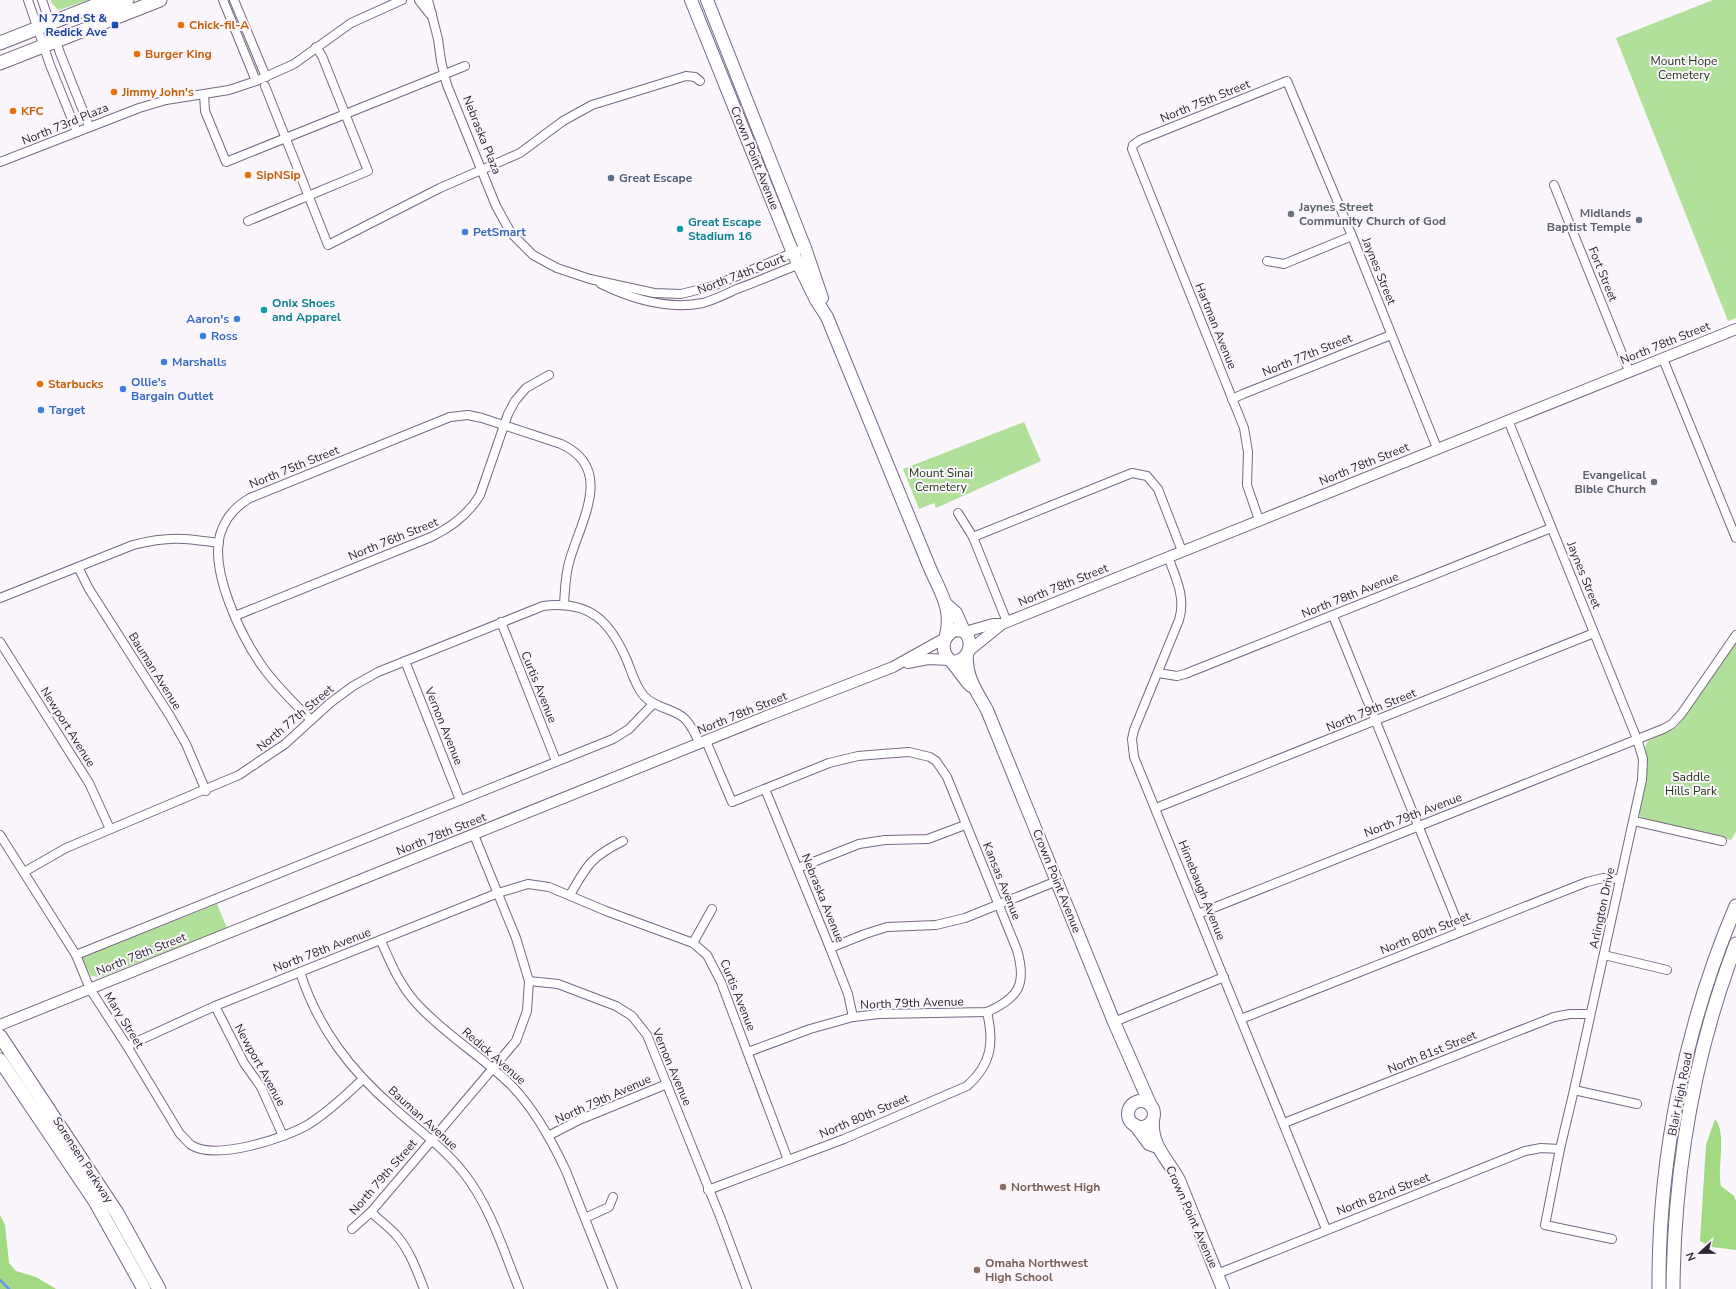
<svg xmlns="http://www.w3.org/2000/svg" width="1736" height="1289" font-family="'Nunito Sans',sans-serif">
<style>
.green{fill:#b1e09a}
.forest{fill:#a2da84}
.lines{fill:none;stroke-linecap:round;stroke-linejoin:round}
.stream{stroke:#669ae8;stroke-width:2.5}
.minor-casing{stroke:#786783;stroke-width:10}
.tertiary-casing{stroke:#786783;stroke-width:12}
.secondary-casing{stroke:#786783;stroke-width:14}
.primary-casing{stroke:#786783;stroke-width:15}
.minor{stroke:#fff;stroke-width:8}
.tertiary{stroke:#fff;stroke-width:10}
.secondary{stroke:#fff;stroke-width:12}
.primary{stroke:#fff;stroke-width:13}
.transit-dot{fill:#1a4fb4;stroke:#faf6fc;stroke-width:1.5}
.food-dot{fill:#e8710a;stroke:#faf6fc;stroke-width:1.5}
.service-dot{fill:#5c6f8a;stroke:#faf6fc;stroke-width:1.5}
.worship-dot{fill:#6b7280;stroke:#faf6fc;stroke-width:1.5}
.culture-dot{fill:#0f9aa8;stroke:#faf6fc;stroke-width:1.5}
.shop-dot{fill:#3f7fe0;stroke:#faf6fc;stroke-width:1.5}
.education-dot{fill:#8d6e63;stroke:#faf6fc;stroke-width:1.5}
.labels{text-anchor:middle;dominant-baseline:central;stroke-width:4;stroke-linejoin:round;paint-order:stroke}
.transit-label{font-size:12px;font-weight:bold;fill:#164399;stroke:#faf6fc;text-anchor:end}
.food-label{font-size:12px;font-weight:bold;fill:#c56008;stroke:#faf6fc;text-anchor:start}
.park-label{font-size:12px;fill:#1e3411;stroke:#faf6fc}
.street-label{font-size:12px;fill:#2e2633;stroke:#faf6fc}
.service-label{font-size:12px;font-weight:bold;fill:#4e5e75;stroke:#faf6fc;text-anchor:start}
.worship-label{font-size:12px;font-weight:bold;fill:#5b616d;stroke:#faf6fc;text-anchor:end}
.culture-label{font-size:12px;font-weight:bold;fill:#0d838f;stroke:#faf6fc;text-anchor:start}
.shop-label{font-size:12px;font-weight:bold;fill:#366cbe;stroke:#faf6fc;text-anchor:start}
.education-label{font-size:12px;font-weight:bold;fill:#785e54;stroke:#faf6fc;text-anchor:start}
</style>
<rect width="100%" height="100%" fill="#faf6fc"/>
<!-- green -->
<g class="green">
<path d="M51 0H88L59 10 52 4Z"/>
<path d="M1713 0H1736V318L1728 321 1616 38Z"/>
<path d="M1024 422 1041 461 936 508 934 503 919 509 903 469Z"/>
<path d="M1736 643V832L1731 840 1641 818 1639 812 1647 773V761L1645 747 1648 741 1677 727Z"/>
<path d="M217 904 227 928 101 977 91 976 82 959 85 956Z"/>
</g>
<!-- forest -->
<g class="forest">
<path d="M1715 1119C1727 1132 1717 1168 1721 1186L1734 1196 1736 1201V1250L1712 1247 1700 1241 1706 1145Z"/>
<path d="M0 1215 5 1225 9 1263 16 1271 36 1277 56 1289H0Z"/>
</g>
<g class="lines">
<!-- stream -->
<path class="stream" d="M0 1280 9 1289"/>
<defs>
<g id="minor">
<path d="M28 0 50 65 77 132"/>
<path d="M42 0 60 53 89 126"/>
<path d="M223 0 256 81"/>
<path d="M234 0 266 77"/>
<path d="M428 0 438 39 441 61 447 85 496 206 511 233 533 255 557 268 590 279 654 293 681 294 713 286 797 251"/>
<path d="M265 86 328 245 440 188 520 153 563 121 592 105 686 76 695 77 700 81"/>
<path d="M204 94 205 111 226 162 465 66"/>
<path d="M0 162 139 108 166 100 229 90 256 81 294 64 351 23 402 0"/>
<path d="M1554 185 1629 371"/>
<path d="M248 221 368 171 322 56 316 47"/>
<path d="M1267 261 1284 264 1352 236"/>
<path d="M601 284C632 299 668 310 703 303 714 300 726 294 737 289 759 281 781 271 803 263"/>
<path d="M1663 359 1736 538"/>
<path d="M1232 399 1243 394 1391 335"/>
<path d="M1508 420 1637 739 1643 759 1642 780 1574 1090 1560 1149 1545 1225 1612 1239"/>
<path d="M958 513 973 537 1007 622"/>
<path d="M1259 520 1247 485 1248 452 1244 428 1132 149 1133 145 1140 140 1287 81 1352 236 1437 448"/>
<path d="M973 537 1132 473 1147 476 1158 489 1182 551"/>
<path d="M1168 557C1176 578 1186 598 1179 620L1134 730 1132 739 1134 757 1326 1229"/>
<path d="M78 567 89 589 170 716 186 744 206 791"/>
<path d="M0 598 133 545C168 536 184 538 219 543"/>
<path d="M235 616 431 537C452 527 468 515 480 495L508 414 515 401 526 388 549 375"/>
<path d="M1333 616 1461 931"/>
<path d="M501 622 556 761"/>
<path d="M0 642 89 783 110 829"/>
<path d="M405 661 460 800"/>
<path d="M1158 673 1177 676 1185 674 1551 528"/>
<path d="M311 720C294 703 276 686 262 666 241 636 210 572 220 535 225 518 236 506 250 498L450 417 468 415 482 418 561 444C614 468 582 519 570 559 565 574 565 590 564 605"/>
<path d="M706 741 732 802 829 763 858 756 882 754 909 752 930 757 936 761 947 777 1017 950C1027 984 1019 998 987 1012L879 1014 853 1017 810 1029 748 1052"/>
<path d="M765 789 830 948 848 994 853 1017"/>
<path d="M1156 808 1594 633"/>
<path d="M1634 821 1722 841"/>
<path d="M0 835 76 955 90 989 127 1046 180 1134C184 1137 187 1142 191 1145 216 1161 286 1138 309 1124 329 1111 346 1095 363 1079"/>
<path d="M474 835 516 938 529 981 558 984 616 1006 632 1016 647 1035 721 1219 747 1289"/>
<path d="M798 868 859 844 885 840 928 839 965 825"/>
<path d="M24 872 66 848 239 775 285 744 330 703 353 686 378 672 543 606C591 600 611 622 628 663 632 674 636 687 644 696 655 708 672 708 684 718 691 724 695 735 700 743"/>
<path d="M570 895C587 865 591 857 623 841"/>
<path d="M1198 914 1663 729 1672 724 1682 713 1736 635"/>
<path d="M381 941C391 964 401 988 419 1006 447 1036 483 1057 512 1086 535 1110 552 1141 566 1171L613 1289"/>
<path d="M693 943 712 909"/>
<path d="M830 948 865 934 887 927 936 925 965 918 1057 881"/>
<path d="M76 955 613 739 629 729 653 704"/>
<path d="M1604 955 1667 970"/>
<path d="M300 972C318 1028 350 1070 394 1108 417 1129 443 1147 463 1172 490 1206 503 1249 519 1289"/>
<path d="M215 1006 244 1063 261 1087 283 1136"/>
<path d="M1241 1019 1587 882 1603 878 1619 879"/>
<path d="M1114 1022 1224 977"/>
<path d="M127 1046 215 1006 498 893 528 884 549 887 606 911 693 943 707 955 721 982 788 1160"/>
<path d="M1574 1090 1637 1104"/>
<path d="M1284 1123 1554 1017 1570 1014H1590"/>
<path d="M548 1136 579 1120 667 1084"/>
<path d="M708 1190 844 1139 967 1086C992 1064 994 1042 987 1012"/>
<path d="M371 1212C379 1220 389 1227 397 1236 410 1251 417 1271 424 1289"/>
<path d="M585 1218 609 1207 613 1197"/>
<path d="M352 1229 371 1212 516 1041 527 1011 529 981"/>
<path d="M1217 1274 1525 1151 1541 1148 1560 1149"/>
</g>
<g id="tertiary">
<path d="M420 0 431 14"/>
<path d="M965 632 993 624H1002"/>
<path d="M970 650 1002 624 1007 622 1736 329"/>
<path d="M908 663 928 659 949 660"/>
<path d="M0 1025 767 716 893 667 945 638"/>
</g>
<g id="secondary">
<path d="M691 0 793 253 816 300 827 317 929 566C939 590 953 608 946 635"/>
<path d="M707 0 805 248 822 298"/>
<path d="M947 605 956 613 964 631"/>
<path d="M955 630 964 631C975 643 969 661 952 662 940 653 941 637 955 630Z"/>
<path d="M967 654C965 676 977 692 987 710L1114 1022 1150 1104"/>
<path d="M952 662 967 682 971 686"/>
<circle cx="1141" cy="1114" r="13"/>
<path d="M1153 1120C1151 1146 1167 1158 1179 1180L1223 1289"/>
<path d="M1135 1125 1149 1144 1157 1147"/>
</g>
<g id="primary">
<path d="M99 15 114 9 127 0"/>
<path d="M0 43 109 0"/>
<path d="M0 63 160 0"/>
<path d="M0 1036 117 1213 159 1289"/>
<path d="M0 1060 95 1201 144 1289"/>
<path d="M1659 1289C1658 1160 1685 1025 1736 906"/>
<path d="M1673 1289C1674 1171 1694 1054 1736 944"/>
</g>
</defs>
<!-- minor casing -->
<use href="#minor" class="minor-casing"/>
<!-- tertiary casing -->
<use href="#tertiary" class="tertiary-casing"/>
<!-- secondary casing -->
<use href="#secondary" class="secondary-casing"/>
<!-- primary casing -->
<use href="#primary" class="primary-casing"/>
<!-- minor -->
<use href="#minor" class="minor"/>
<!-- tertiary -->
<use href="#tertiary" class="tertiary"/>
<!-- secondary -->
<use href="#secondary" class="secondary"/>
<!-- primary -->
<use href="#primary" class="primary"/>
</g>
<!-- markers -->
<rect class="transit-dot" x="111" y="21" width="8" height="8" rx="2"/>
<g class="food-dot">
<circle cx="181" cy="25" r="4"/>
<circle cx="137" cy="54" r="4"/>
<circle cx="114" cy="92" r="4"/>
<circle cx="13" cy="111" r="4"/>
<circle cx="248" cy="175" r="4"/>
<circle cx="40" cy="384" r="4"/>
</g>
<circle class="service-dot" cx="611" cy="178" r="4"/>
<g class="worship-dot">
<circle cx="1291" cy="214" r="4"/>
<circle cx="1639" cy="220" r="4"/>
<circle cx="1654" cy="482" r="4"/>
</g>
<g class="culture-dot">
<circle cx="680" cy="229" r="4"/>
<circle cx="264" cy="310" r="4"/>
</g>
<g class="shop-dot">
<circle cx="465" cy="232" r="4"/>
<circle cx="237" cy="319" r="4"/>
<circle cx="203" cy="336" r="4"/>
<circle cx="164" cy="362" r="4"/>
<circle cx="123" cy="389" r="4"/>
<circle cx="41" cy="410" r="4"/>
</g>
<g class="education-dot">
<circle cx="1003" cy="1187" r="4"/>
<circle cx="977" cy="1270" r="4"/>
</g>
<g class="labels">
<!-- transit labels -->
<g class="transit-label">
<text x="107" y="18">N 72nd St &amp;<tspan x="107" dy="14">Redick Ave</tspan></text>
</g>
<!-- food labels -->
<g class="food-label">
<text x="189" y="25">Chick-fil-A</text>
<text x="145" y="54">Burger King</text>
<text x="122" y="92">Jimmy John's</text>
<text x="21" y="111">KFC</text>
<text x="256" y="175">SipNSip</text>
<text x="48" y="384">Starbucks</text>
</g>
<!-- park labels -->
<g class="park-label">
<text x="1684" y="61">Mount Hope<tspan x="1684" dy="14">Cemetery</tspan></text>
<text x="941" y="473">Mount Sinai<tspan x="941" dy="14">Cemetery</tspan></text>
<text x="1691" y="777">Saddle<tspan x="1691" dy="14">Hills Park</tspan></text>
</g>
<!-- street labels -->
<g class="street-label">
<text transform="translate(1205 101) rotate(-22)">North 75th Street</text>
<text transform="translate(65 124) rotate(-22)">North 73rd Plaza</text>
<text transform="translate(482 135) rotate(68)">Nebraska Plaza</text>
<text transform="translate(755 158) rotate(68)">Crown Point Avenue</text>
<text transform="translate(1379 271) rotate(68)">Jaynes Street</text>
<text transform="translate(741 274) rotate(-21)">North 74th Court</text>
<text transform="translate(1603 274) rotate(68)">Fort Street</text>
<text transform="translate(1216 326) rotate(68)">Hartman Avenue</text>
<text transform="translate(1665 343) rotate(-22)">North 78th Street</text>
<text transform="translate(1307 355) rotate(-22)">North 77th Street</text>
<text transform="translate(1364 464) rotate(-22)">North 78th Street</text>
<text transform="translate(294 467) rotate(-22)">North 75th Street</text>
<text transform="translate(393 539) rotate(-22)">North 76th Street</text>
<text transform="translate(1584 575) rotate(68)">Jaynes Street</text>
<text transform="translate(1063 585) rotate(-22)">North 78th Street</text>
<text transform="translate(1350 595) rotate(-22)">North 78th Avenue</text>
<text transform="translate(155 671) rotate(58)">Bauman Avenue</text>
<text transform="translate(539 687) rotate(68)">Curtis Avenue</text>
<text transform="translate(1371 710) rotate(-22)">North 79th Street</text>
<text transform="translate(742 713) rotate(-22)">North 78th Street</text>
<text transform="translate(295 718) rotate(-40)">North 77th Street</text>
<text transform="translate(444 726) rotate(68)">Vernon Avenue</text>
<text transform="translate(68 727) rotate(58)">Newport Avenue</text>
<text transform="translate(1413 815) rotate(-21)">North 79th Avenue</text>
<text transform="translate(441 834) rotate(-22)">North 78th Street</text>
<text transform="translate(1002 881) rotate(68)">Kansas Avenue</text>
<text transform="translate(1057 881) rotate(68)">Crown Point Avenue</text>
<text transform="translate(1202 890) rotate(68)">Himebaugh Avenue</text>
<text transform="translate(823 898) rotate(68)">Nebraska Avenue</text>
<text transform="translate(1602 908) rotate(-78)">Arlington Drive</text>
<text transform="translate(1425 933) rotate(-22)">North 80th Street</text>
<text transform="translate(322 950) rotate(-21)">North 78th Avenue</text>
<text transform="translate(141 954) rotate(-22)">North 78th Street</text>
<text transform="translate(738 995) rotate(68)">Curtis Avenue</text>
<text transform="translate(912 1003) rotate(-2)">North 79th Avenue</text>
<text transform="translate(124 1020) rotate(58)">Mary Street</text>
<text transform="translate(1432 1052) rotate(-22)">North 81st Street</text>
<text transform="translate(494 1056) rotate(41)">Redick Avenue</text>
<text transform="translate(260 1065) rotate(61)">Newport Avenue</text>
<text transform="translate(672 1067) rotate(67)">Vernon Avenue</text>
<text transform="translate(1680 1094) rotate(-79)">Blair High Road</text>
<text transform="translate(603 1099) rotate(-24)">North 79th Avenue</text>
<text transform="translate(864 1116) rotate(-23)">North 80th Street</text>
<text transform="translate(423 1118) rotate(42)">Bauman Avenue</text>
<text transform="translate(83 1160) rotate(57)">Sorensen Parkway</text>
<text transform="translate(383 1177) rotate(-49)">North 79th Street</text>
<text transform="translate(1383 1194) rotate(-21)">North 82nd Street</text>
<text transform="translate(1192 1217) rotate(66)">Crown Point Avenue</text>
</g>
<!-- service labels -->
<g class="service-label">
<text x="619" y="178">Great Escape</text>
</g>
<!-- worship labels -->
<g class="worship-label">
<text x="1299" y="207" text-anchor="start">Jaynes Street<tspan x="1299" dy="14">Community Church of God</tspan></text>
<text x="1631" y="213">Midlands<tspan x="1631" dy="14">Baptist Temple</tspan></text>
<text x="1646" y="475">Evangelical<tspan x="1646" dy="14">Bible Church</tspan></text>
</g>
<!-- culture labels -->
<g class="culture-label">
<text x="688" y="222">Great Escape<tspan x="688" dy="14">Stadium 16</tspan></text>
<text x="272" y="303">Onix Shoes<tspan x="272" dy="14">and Apparel</tspan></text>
</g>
<!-- shop labels -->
<g class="shop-label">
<text x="473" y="232">PetSmart</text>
<text x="229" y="319" text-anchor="end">Aaron's</text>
<text x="211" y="336">Ross</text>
<text x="172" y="362">Marshalls</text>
<text x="131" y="382">Ollie's<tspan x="131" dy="14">Bargain Outlet</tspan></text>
<text x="49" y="410">Target</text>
</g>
<!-- education labels -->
<g class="education-label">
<text x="1011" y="1187">Northwest High</text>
<text x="985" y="1263">Omaha Northwest<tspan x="985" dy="14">High School</tspan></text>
</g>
</g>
<!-- north arrow -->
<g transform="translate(1700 1253) rotate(248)" stroke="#faf6fc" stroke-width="3" paint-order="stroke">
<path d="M0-3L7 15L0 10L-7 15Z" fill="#2e2633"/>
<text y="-6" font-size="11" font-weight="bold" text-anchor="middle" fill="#2e2633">N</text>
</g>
</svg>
